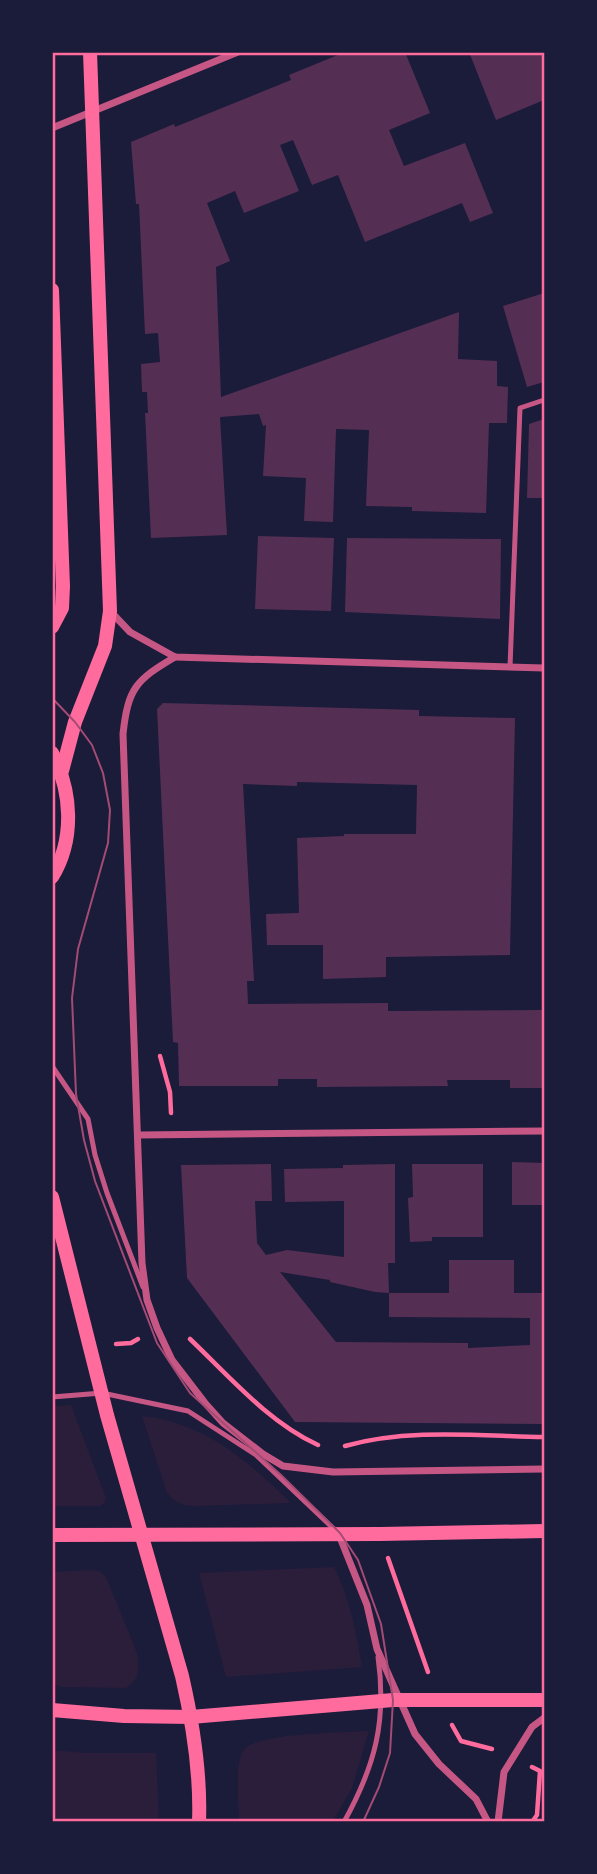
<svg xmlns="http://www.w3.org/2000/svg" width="597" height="1874" font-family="Mulish,sans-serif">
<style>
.green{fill:#2a1e3b}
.building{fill:#542f53}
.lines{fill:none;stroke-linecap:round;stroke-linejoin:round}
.path{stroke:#ff6b9d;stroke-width:4.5}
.service{stroke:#c65784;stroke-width:5}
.minor{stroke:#c65784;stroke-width:7}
.secondary{stroke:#ff6b9d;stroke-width:14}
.tram{stroke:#a44b75;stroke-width:2}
.neatline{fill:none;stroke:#ff6b9d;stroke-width:2.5}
</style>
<rect width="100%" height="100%" fill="#1b1b3a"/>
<!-- green -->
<g class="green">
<path d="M71 1405 106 1498 104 1503 100 1506H53V1406Z"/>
<path d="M142 1416C203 1422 249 1461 291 1503L195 1506C182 1506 175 1503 167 1493Z"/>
<path d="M334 1567C350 1599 356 1631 362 1667L226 1677 199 1573Z"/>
<path d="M89 1570 99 1571 106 1577 137 1653C140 1668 140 1679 126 1688L61 1687 53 1684V1572Z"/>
<path d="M369 1731 352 1788 333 1821H239C239 1803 234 1767 243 1751 254 1732 345 1733 369 1731Z"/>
<path d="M52 1750 85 1753H156L159 1821H53Z"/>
</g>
<!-- building -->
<g class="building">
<path d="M345 52H405L430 113 389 130 404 166 465 143 493 213 470 222 462 203 365 242 338 175 312 185 293 140 280 145 299 191 244 213 235 191 207 203 230 261 216 267 221 397 459 312 458 359 497 361V386L508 387 507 423H489L486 513 412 511V507L366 506 369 430 336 429 333 522 304 521 306 478 263 476 266 425 263 426 259 414 220 417 227 535 151 538 145 413H148L147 392H142L141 364 160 362 158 333 145 334 139 204H136L131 142 174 124 175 127 291 80 289 75Z"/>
<path d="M469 52H544V100L496 120Z"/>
<path d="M544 293V382L527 387 503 306Z"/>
<path d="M544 419V498H527L529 424Z"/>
<path d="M258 536 334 538 331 611 255 609Z"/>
<path d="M347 538 501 539 500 619 345 612Z"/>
<path d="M163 703 419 710V716L515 718 510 955 386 957V977L323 979V945H267L266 914 299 913 297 838 344 836V834H416L417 785 297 782V786L243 784 254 981H247L248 1004 388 1003V1011L544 1010V1088H510V1080H447L448 1086 317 1087V1079H278V1086H179L178 1043 173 1042 157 709Z"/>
<path d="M512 1162 544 1163V1205H512Z"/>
<path d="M271 1164 272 1201H255L257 1243 266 1255 287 1250 344 1257V1201L285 1202 284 1169 343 1168V1165L395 1164V1263H388L389 1293 375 1292 330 1282V1280L280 1272 336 1342 468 1343V1348L530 1345V1318L389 1317V1293H449V1260H514V1293H544V1424L295 1422 187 1278 181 1165Z"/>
<path d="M412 1164H483V1237H432V1241L410 1242 408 1198 413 1197Z"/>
</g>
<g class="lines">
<!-- path -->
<g class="path">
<path d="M160 1056 170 1092 171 1113"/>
<path d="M190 1339C229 1376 268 1422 318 1445"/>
<path d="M116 1344 131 1343 138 1339"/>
<path d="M345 1446C409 1428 479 1436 544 1437"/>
<path d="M388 1558 428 1672"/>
<path d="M452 1725 461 1741 492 1749"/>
<path d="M532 1767 540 1771 537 1815 532 1822"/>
</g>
<!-- service -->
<g class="service">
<path d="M510 667 520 408 544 400"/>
<path d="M52 1066 88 1119 95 1155 107 1193 143 1287"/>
<path d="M52 1397 102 1393 188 1411 256 1455 336 1531"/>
<path d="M344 1822C375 1766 387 1721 378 1657"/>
</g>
<!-- minor -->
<g class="minor">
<path d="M52 128 238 52"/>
<path d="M112 613 130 632 175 657 544 668"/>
<path d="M175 657C136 680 128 688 123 734L142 1263 147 1300 157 1328 172 1360 205 1403 223 1423 263 1454 283 1466 333 1472 544 1469"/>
<path d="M138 1135 544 1131"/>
<path d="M339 1535 367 1605 377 1649 415 1734 439 1764 476 1799 488 1822"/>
<path d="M498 1822 504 1772 532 1727 544 1718"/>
</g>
<!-- secondary -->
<g class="secondary">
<path d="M52 290 63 586 62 608 52 627"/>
<path d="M52 753C72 791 75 839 52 877"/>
<path d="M62 771 75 722 105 646 110 611 90 52"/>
<path d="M52 1197 107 1415 182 1676C193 1724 201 1772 199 1822"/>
<path d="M52 1535 380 1534 544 1531"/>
<path d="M52 1710 124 1716 191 1717 393 1700H544"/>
</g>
<!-- tram -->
<path class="tram" d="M52 698 75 722 92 745 103 773 110 810 108 843 78 949 72 998 76 1094 84 1140 95 1181 157 1343 190 1393 281 1475 340 1533 358 1560 381 1624 393 1700 390 1753 379 1787 363 1822"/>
</g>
<!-- border -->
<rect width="597" height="1874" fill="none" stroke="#1b1b3a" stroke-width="108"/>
<rect x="54" y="54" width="489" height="1766" class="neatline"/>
</svg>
